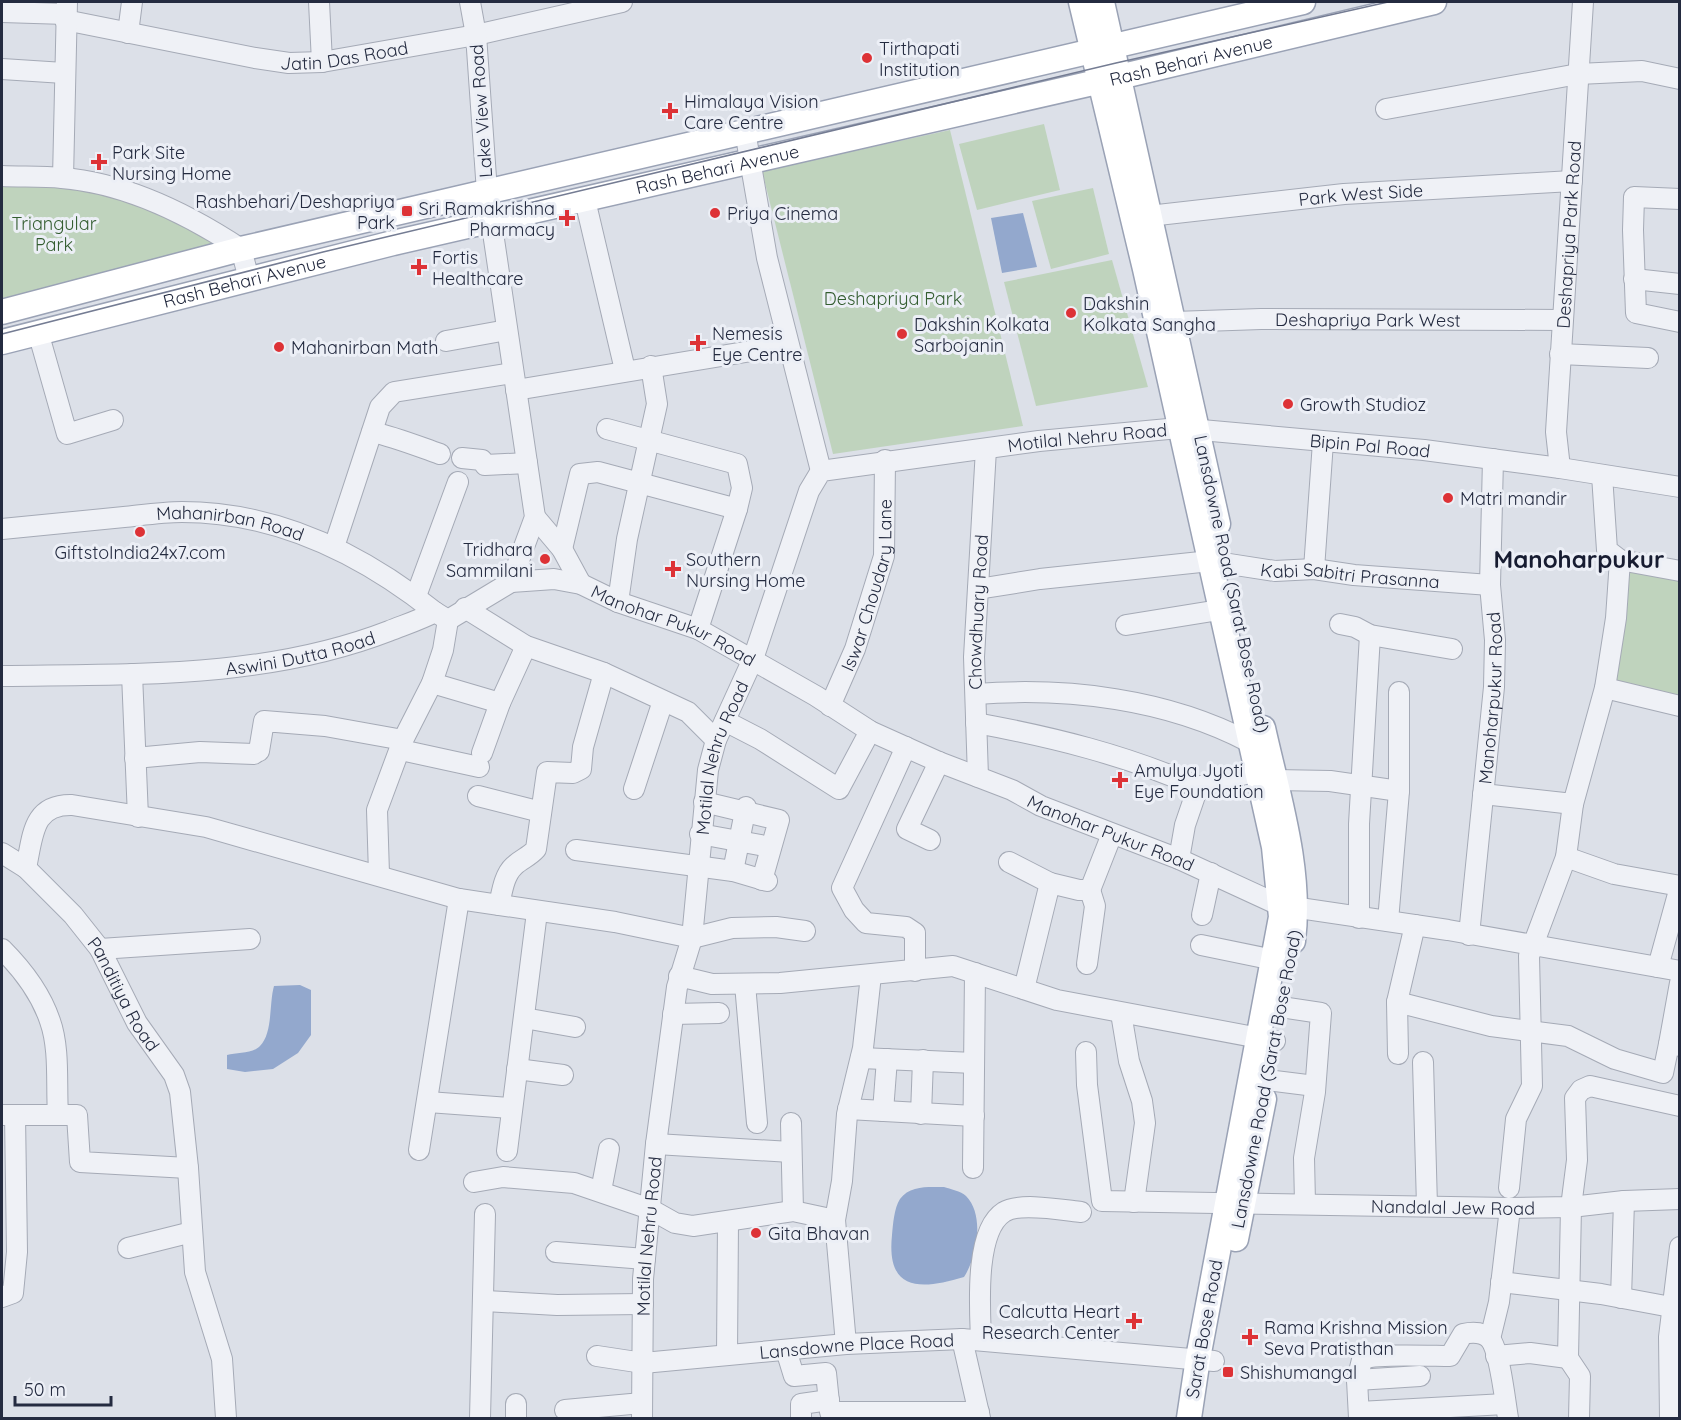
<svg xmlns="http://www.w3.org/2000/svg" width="1681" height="1420" font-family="Quicksand,sans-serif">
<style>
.green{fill:#bfd3bd}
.water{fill:#93a8cd}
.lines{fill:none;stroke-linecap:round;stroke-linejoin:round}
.minor-casing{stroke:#a5aab6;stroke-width:22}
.major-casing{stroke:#9aa2b5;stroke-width:27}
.minor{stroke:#eff1f6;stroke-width:20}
.major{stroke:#fff;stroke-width:24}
.tram{stroke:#747c93;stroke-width:1.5}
.poi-dot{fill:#dd3236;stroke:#eceff6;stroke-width:2}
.labels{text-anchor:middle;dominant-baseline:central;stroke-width:6;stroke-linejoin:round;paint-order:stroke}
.poi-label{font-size:18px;fill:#242b40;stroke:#eceff6;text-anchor:start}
.street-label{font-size:18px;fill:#242b40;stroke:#eceff6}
.park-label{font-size:18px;fill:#335d30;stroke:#eceff6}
.district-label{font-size:24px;font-weight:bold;fill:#171c31;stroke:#eceff6}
</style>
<rect width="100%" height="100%" fill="#dce0e8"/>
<!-- green -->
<g class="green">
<path d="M1044 124 1060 190 977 210 959 144Z"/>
<path d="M950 130 1023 426 833 454 762 171Z"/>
<path d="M2 181 115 191 227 246 2 302Z"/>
<path d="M1093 188 1109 254 1051 269 1032 201Z"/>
<path d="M1112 260 1148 387 1036 406 1004 282Z"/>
<path d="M1619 557 1679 565 1680 688 1676 701 1606 692Z"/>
</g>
<!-- water -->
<g class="water">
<path d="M1023 213 1037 267 1002 273 991 218Z"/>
<path d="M300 985 311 990V1035L298 1053 273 1069 245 1072 227 1069V1055C237 1052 252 1054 260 1046 273 1033 269 1003 274 986Z"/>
<path d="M944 1187C950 1189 961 1191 966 1196 985 1215 977 1257 964 1277 921 1290 886 1292 892 1235 893 1225 894 1208 900 1199 910 1185 929 1187 944 1187Z"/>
</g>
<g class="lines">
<defs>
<g id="minor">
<path d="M319 2 322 62"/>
<path d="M2 12 66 14"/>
<path id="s1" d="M65 20 255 58 289 63 322 62 476 35 622 2"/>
<path d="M128 33 132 2"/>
<path d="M2 69 64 73"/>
<path d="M1386 109 1578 74 1642 71 1680 79"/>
<path d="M745 131 767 258 821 471"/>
<path d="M2 176C21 177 42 176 62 178 126 183 188 214 241 249L249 279"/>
<path d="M63 178 67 2"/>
<path d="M1680 199 1634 197 1633 230 1636 313 1680 322"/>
<path d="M585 200 625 370"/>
<path id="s2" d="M1149 216 1344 194 1572 181"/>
<path d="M1634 279 1680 284"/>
<path id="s3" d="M1174 322 1261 319 1562 320"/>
<path d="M38 332 67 434 113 420"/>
<path d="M446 341 507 330"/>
<path d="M1560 354 1648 358"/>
<path d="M516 390 788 345"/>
<path d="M372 432C395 437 417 446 440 454"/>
<path d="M462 458 482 460 485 465 527 463"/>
<path id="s4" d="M1560 468 1556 432 1583 2"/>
<path d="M1602 475 1607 550 1620 560 1680 571"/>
<path d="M535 517 562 549 581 584"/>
<path id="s5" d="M2 529C42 525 83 521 124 517 143 515 163 512 182 512 277 512 362 554 435 612"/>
<path d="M334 547 380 407 394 392 513 373"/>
<path d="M562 549 580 474 598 472 737 509 742 488 737 464 607 429"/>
<path d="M1314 569 1323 442"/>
<path id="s6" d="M511 582 554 579 581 584 618 602 698 629 816 696 870 731 939 762 1012 790 1041 806 1179 859 1279 905 1448 930 1680 971"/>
<path id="s7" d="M978 589 1040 579 1210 561 1275 571 1314 569 1354 575 1490 585"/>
<path d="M416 596 458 482"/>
<path d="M618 602 627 539 657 404 651 366"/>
<path d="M465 608 526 646 604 673 688 712 716 740"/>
<path d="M1340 624 1355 627 1370 635 1452 649"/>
<path d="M1126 625 1219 610"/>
<path d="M698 629 737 509"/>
<path d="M132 674 138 817"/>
<path id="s8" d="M2 676C132 674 265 679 389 631 404 625 420 620 435 612L448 620 511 582 535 517 487 192 476 35 470 2"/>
<path d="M432 683 500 703"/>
<path d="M1605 688 1680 706"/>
<path d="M976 694C1068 687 1167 699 1249 742"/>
<path id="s9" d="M830 706 855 649 884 556 885 460"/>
<path d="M725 721 760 739 839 789 870 731"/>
<path d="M976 723C1052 737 1126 755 1198 787"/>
<path d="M906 747 842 888 854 910 866 923 906 927 915 933V971"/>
<path d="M401 750 479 767"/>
<path d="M259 751 264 721 325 726 403 740"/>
<path d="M482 753 500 703 526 646"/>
<path d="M135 758 200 752 254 754"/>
<path id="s10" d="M978 777 974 657 986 449"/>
<path d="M1276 780 1330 781 1399 791"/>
<path d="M634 789 663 701"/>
<path d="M1483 794 1573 804 1605 688 1616 618 1620 560"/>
<path d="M478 796 541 812"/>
<path d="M704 802 779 820 762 880"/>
<path d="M700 834 771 847"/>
<path d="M930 840 907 829 939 762"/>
<path d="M576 850 733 871 767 881"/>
<path id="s11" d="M2 853 26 868 73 915 100 949 137 1023 174 1075 180 1092 188 1168 195 1272 222 1359 226 1418"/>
<path d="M1566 857 1614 874 1680 886"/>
<path d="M1179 859 1185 825 1198 787 1256 771"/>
<path d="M1009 862 1050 883"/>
<path d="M26 868C33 836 32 804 72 805L206 827 459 899 615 922 692 938 732 928 776 927 805 931"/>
<path d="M733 871 746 807"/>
<path d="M379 874 377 810 403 740 432 683 443 650 448 620"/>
<path d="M499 905C502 892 504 875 514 866 521 859 529 857 536 849L547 772 573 773 581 769 583 747 604 673"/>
<path d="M1202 915 1211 873"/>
<path d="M1359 918V824L1370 635"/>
<path d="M1388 921 1399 791V692"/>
<path id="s12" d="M1469 935 1494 687 1495 640 1490 585 1493 459"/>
<path d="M1201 945 1274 960"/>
<path d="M2 949C22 969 41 994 50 1021 60 1049 56 1085 58 1114"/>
<path d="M100 949 250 939"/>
<path d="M1087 964 1095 906 1090 890"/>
<path d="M1658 967 1680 887"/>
<path d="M679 976 712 984 780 983 953 966 1057 1000 1275 1041"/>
<path d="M745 984 757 1123"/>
<path d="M1024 989 1050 883 1079 890H1090L1112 834"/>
<path d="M1397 1002 1491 1026 1568 1036 1615 1059 1663 1073 1669 1044 1680 1046"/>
<path d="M1281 1007 1321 1013 1315 1092 1304 1158 1305 1203"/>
<path d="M1121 1013 1129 1061 1142 1101 1145 1123 1134 1202"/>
<path d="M673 1014 719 1013"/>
<path d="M524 1018 575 1027"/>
<path d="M1669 1044 1680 983"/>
<path id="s13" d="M1086 1052 1087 1085 1102 1201 1510 1208 1571 1207 1624 1201 1680 1199"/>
<path d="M1398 1054 1397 1002 1415 925"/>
<path d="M861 1058 974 1063"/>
<path d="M1423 1062 1427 1206"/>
<path d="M517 1069 563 1075"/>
<path d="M1267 1080 1315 1086"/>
<path d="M428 1102 511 1108"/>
<path d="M848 1109 974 1116"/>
<path d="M883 1111 887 1059"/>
<path d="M921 1114 923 1060"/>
<path d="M2 1115H77L80 1162 188 1168"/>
<path d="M791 1123 793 1211"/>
<path d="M656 1144 791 1152"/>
<path d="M419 1150 459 899"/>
<path d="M507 1151 537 912"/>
<path d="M973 1168 975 973"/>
<path d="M474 1182 503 1177 574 1183 650 1209 675 1223 693 1226 793 1211 835 1220"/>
<path d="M1509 1188 1516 1119 1532 1086 1529 956 1566 857 1573 804"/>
<path d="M601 1191 609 1149"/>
<path d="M128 1248 192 1232"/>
<path d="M556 1252 645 1259"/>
<path d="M1501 1282 1601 1294 1671 1307"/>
<path d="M2 1297 13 1293 17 1252 15 1115"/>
<path d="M1621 1298 1624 1201"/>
<path d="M485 1301 557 1305 643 1304"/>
<path d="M962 1339 980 1418"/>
<path d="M1490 1339 1499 1302 1510 1208"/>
<path d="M981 1340C980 1309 974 1231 1004 1212 1019 1202 1063 1210 1081 1212"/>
<path d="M846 1344 835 1220 842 1181 847 1114 863 1048 871 975"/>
<path d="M786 1350 794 1376 826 1373 830 1412H979"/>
<path d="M727 1355 728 1222"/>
<path id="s14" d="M597 1356 643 1363 846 1344 962 1339 1214 1361"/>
<path d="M1496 1356 1530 1353 1568 1358"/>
<path d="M1357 1380 1420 1376"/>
<path d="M516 1404V1418"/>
<path d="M565 1410 642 1403"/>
<path d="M1359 1412 1505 1404"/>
<path d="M480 1418 485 1214"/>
<path id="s15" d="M642 1418 643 1279 656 1144 677 987 692 938 708 770 716 740 753 659 809 491 821 471 1039 441 1179 428 1424 450 1560 468 1680 487"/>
<path d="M801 1418V1404L829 1400"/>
<path d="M1359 1418 1357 1380 1362 1360C1372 1353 1432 1356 1450 1356L1463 1334C1472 1332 1482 1331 1490 1339 1500 1351 1505 1401 1508 1418"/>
<path d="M1579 1418 1580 1376 1568 1358 1571 1207 1577 1160 1575 1098 1581 1090 1590 1086 1680 1106"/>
<path d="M1670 1418 1669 1337 1680 1247"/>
</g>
<g id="major">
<path d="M1081 2 1145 269 1274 847 1281 917 1198 1358 1189 1418"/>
<path d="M1102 2 1218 524"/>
<path d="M2 312 241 249 1303 2"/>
<path id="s16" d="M2 342 393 243 1119 77 1434 2"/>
<path d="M1263 728C1278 796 1302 870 1293 941"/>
<path d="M1236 1239 1264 1099"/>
</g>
</defs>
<!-- minor casing -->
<use href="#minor" class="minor-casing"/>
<!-- major casing -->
<use href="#major" class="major-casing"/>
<!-- minor -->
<use href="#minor" class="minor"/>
<!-- major -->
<use href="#major" class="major"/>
<!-- tram -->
<path class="tram" d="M2 334 323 252 1116 63 1388 2"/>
</g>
<!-- markers -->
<g class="poi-dot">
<circle cx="867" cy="58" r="6"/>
<path d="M667 102h6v6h6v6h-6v6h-6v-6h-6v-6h6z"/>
<path d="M96 153h6v6h6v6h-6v6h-6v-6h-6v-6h6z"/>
<rect x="401" y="205" width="12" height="12" rx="3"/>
<circle cx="715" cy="213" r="6"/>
<path d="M564 209h6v6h6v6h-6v6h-6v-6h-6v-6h6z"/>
<path d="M416 258h6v6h6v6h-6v6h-6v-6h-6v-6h6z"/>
<circle cx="1071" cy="313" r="6"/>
<circle cx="902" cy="334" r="6"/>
<path d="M695 334h6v6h6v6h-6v6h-6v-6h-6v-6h6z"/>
<circle cx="279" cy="347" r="6"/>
<circle cx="1288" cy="404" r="6"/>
<circle cx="1448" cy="498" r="6"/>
<circle cx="140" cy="532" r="6"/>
<circle cx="545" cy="559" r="6"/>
<path d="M670 560h6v6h6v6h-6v6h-6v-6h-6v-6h6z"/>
<path d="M1117 771h6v6h6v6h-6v6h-6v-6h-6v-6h6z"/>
<circle cx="756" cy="1233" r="6"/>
<path d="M1131 1312h6v6h6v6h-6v6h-6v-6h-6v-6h6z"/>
<path d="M1247 1328h6v6h6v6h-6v6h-6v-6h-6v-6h6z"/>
<rect x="1222" y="1366" width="12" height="12" rx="3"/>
</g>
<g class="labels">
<!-- poi labels -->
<g class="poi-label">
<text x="879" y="48">Tirthapati<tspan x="879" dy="21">Institution</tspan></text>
<text x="684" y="101">Himalaya Vision<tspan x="684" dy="21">Care Centre</tspan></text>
<text x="112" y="152">Park Site<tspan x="112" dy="21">Nursing Home</tspan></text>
<text x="395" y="201" text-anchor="end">Rashbehari/Deshapriya<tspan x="395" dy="21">Park</tspan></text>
<text x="555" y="208" text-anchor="end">Sri Ramakrishna<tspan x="555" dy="21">Pharmacy</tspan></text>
<text x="727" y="213">Priya Cinema</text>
<text x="432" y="257">Fortis<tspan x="432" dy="21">Healthcare</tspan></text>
<text x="1083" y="303">Dakshin<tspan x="1083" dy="21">Kolkata Sangha</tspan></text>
<text x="914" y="324">Dakshin Kolkata<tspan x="914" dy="21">Sarbojanin</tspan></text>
<text x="712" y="333">Nemesis<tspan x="712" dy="21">Eye Centre</tspan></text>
<text x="291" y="347">Mahanirban Math</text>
<text x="1300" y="404">Growth Studioz</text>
<text x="1460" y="498">Matri mandir</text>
<text x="533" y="549" text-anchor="end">Tridhara<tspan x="533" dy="21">Sammilani</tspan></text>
<text x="140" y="552" text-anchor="middle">GiftstoIndia24x7.com</text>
<text x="686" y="559">Southern<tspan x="686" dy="21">Nursing Home</tspan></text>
<text x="1134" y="770">Amulya Jyoti<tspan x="1134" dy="21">Eye Foundation</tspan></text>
<text x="768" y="1233">Gita Bhavan</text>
<text x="1120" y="1311" text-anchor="end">Calcutta Heart<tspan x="1120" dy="21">Research Center</tspan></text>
<text x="1264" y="1327">Rama Krishna Mission<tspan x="1264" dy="21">Seva Pratisthan</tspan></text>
<text x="1240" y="1372">Shishumangal</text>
</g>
<!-- street labels -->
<g class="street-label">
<text stroke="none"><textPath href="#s1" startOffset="284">Jatin Das Road</textPath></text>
<text stroke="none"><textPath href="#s16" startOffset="1222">Rash Behari Avenue</textPath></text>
<text transform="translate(481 111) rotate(-94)">Lake View Road</text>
<text stroke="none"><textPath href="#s16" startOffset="736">Rash Behari Avenue</textPath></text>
<text stroke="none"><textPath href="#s2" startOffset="213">Park West Side</textPath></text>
<text stroke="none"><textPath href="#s4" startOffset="234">Deshapriya Park Road</textPath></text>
<text stroke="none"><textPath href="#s16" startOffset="250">Rash Behari Avenue</textPath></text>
<text stroke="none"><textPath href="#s3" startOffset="194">Deshapriya Park West</textPath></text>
<text stroke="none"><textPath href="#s15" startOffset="1242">Motilal Nehru Road</textPath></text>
<text stroke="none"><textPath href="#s15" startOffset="1526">Bipin Pal Road</textPath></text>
<text stroke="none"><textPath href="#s5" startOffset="230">Mahanirban Road</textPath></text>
<text stroke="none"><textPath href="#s7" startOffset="375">Kabi Sabitri Prasanna</textPath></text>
<text stroke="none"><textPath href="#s9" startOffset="128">Iswar Choudary Lane</textPath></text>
<text transform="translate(1232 584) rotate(78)">Lansdowne Road (Sarat Bose Road)</text>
<text stroke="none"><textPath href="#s10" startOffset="165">Chowdhuary Road</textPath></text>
<text stroke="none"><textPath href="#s6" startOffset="172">Manohar Pukur Road</textPath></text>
<text stroke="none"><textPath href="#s8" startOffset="300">Aswini Dutta Road</textPath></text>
<text stroke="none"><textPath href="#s12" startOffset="238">Manoharpukur Road</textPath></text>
<text stroke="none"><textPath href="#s15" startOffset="668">Motilal Nehru Road</textPath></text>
<text stroke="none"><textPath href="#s6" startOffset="658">Manohar Pukur Road</textPath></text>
<text stroke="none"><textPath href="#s11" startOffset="189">Panditiya Road</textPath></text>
<text transform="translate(1266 1079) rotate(-79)">Lansdowne Road (Sarat Bose Road)</text>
<text stroke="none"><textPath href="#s13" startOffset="501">Nandalal Jew Road</textPath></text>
<text stroke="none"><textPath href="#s15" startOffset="182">Motilal Nehru Road</textPath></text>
<text transform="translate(1204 1329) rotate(-80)">Sarat Bose Road</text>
<text stroke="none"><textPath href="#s14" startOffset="261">Lansdowne Place Road</textPath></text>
</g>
<!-- park labels -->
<g class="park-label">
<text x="54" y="223">Triangular<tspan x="54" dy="21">Park</tspan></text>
<text x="893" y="298">Deshapriya Park</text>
</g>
<!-- district labels -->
<g class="district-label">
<text x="1579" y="559">Manoharpukur</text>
</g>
</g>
<!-- border -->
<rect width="1681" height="1420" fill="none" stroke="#242b40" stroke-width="6"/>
<!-- scale -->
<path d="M15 1396v9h96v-9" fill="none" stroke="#242b40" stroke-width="3"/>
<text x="24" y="1396" font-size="18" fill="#242b40" stroke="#eceff6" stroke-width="4.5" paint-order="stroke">50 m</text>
</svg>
